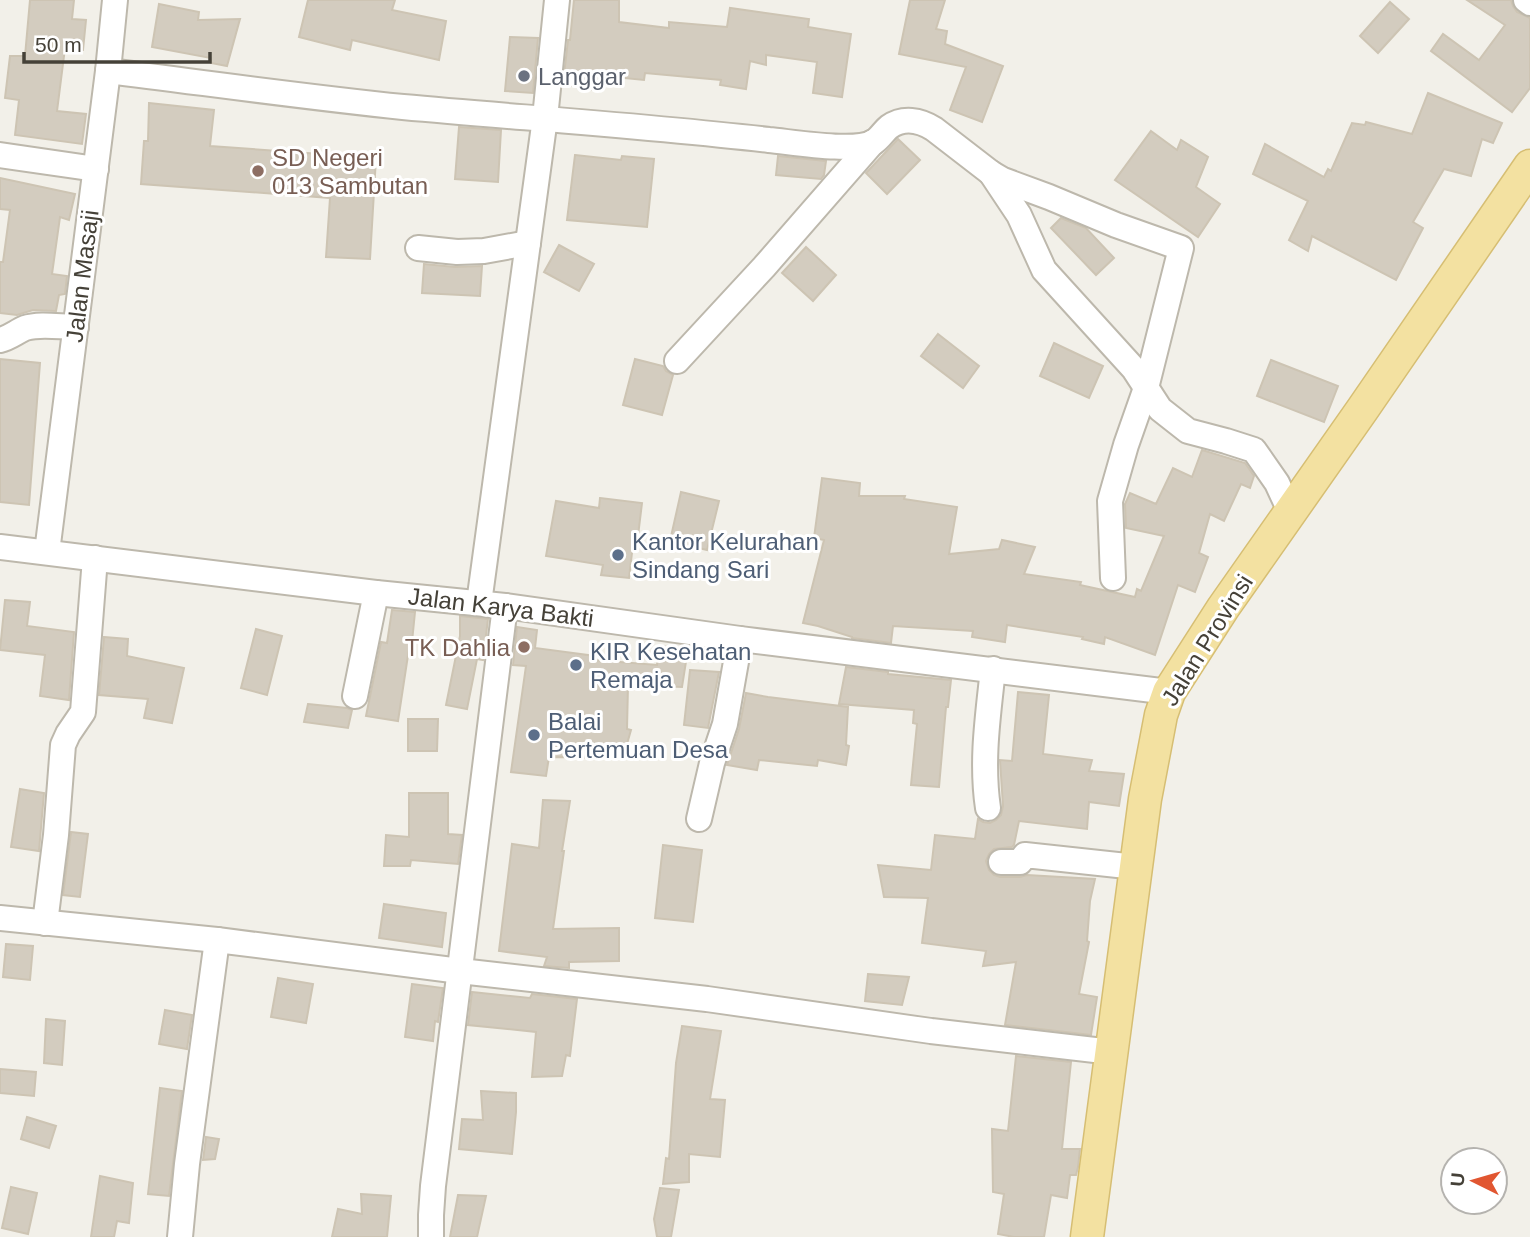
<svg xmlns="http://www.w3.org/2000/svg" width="1530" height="1237" font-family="Arial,sans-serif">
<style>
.building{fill:#d3ccbf;stroke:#cdc4b3;stroke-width:2}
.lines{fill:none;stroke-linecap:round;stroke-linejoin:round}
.minor-casing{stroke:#bdb8ac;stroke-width:28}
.major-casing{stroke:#d6be73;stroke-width:35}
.minor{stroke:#fff;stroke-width:24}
.major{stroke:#f3e1a1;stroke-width:32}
.worship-dot{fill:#6b7280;stroke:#fff;stroke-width:2.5}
.education-dot{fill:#8d6e63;stroke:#fff;stroke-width:2.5}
.service-dot{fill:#5c6f8a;stroke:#fff;stroke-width:2.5}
.labels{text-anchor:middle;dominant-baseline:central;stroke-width:6;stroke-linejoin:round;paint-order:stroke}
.worship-label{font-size:24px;fill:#5b616d;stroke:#fff;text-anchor:start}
.education-label{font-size:24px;fill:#785e54;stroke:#fff;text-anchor:start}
.street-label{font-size:24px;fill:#454138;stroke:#fff}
.service-label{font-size:24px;fill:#4e5e75;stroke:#fff;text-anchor:start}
</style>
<rect width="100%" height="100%" fill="#f2f0e9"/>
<!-- building -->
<g class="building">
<path d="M30 0H74L72 19 86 20 83 50 65 48 57 111 86 114 82 144 15 135 19 100 5 98 10 56H25Z"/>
<path d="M308 0H395L392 10 446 21 439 60 352 40 350 50 299 37Z"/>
<path d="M574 0H619V22L669 28V22L727 27 730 8 809 19 808 27 851 34 842 97 813 93 817 62 766 55V65L750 61 746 89 720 85 721 80 645 73 644 80 604 76 599 91 563 84 568 40H570Z"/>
<path d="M910 0H945L936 29 947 31 945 44 1003 66 982 122 950 110 966 67 899 54Z"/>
<path d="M1467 0H1511L1513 6 1517 12 1530 18V88L1512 112 1431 51 1443 34 1479 60 1505 25Z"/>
<path d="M1390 2 1409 19 1378 53 1360 36Z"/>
<path d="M159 4 199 12 198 20 240 19 227 66 211 63V58L152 47Z"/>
<path d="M510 37 538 38 533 93 505 91Z"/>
<path d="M1428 93 1502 123 1493 143 1482 139 1471 176 1444 169 1413 222 1423 228 1396 280 1312 236 1308 251 1289 240 1308 201 1253 174 1265 144 1324 177 1328 169 1331 171 1352 123 1365 125 1366 122 1412 134Z"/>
<path d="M149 103 214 110 210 146 376 158 370 259 326 257 330 198 141 184 144 141H148Z"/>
<path d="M459 127 501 130 498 182 455 179Z"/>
<path d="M1151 131 1177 150 1181 140 1208 157 1196 187 1220 204 1198 237 1115 180Z"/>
<path d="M898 139 920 160 887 194 866 173Z"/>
<path d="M575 155 621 160 622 156 654 159 647 227 567 220Z"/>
<path d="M778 156 826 161 824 175 821 179 776 175Z"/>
<path d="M0 178 75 194 69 220 60 217 52 274 67 276 65 294 59 295 56 311 33 310 17 315 0 313V262H3L10 210 0 209Z"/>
<path d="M1061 218 1086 228 1114 258 1096 275 1051 228Z"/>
<path d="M559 245 594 264 579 291 544 272Z"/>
<path d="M806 247 836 275 813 301 782 273Z"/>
<path d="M424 264 455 267 482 266 480 296 422 293Z"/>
<path d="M938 334 979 366 963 388 921 356Z"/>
<path d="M1054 343 1103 366 1089 398 1040 376Z"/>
<path d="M0 359 40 363 29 505 0 502Z"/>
<path d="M635 359 663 366 666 371 673 375 662 415 623 405Z"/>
<path d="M1271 360 1338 386 1324 422 1257 396Z"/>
<path d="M1202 450 1245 463 1254 476 1250 488 1241 484 1224 521 1210 514 1199 553 1208 557 1195 592 1178 585 1155 655 1105 637 1104 644 1082 639 1083 637 1007 625 1005 642 972 637 973 631 893 626 891 643 852 638V637L818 626 803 623 824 540 814 538 822 478 860 483 859 496H905L904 499 957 507 949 554 999 549 1002 540 1035 547 1024 574 1081 582 1080 585 1135 597 1137 589 1141 591 1164 536 1126 528 1125 504 1130 493 1156 504 1173 468 1192 477Z"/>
<path d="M681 492 719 501 707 550 670 541Z"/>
<path d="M600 498 642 503 638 536H634L629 578 601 575 603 565 546 556 556 501 599 508Z"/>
<path d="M5 600 30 602 27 626 74 632 69 700 40 696 45 655 0 650Z"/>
<path d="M392 610 415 612 412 642H410L398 721 366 716 381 642 387 643Z"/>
<path d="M460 616 488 619 483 660 477 659 467 709 446 705 460 636Z"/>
<path d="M517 627 537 630 535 648 595 656V660L657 665 659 646 688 649 682 687 628 685 627 729 631 730 623 758 549 757 546 776 511 772 526 666 513 665Z"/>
<path d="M256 629 282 636 267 695 241 688Z"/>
<path d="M104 637 128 639 127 656 184 668 172 723 144 718 148 699 99 695Z"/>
<path d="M846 667 888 672V674L951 680 948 707H946L939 787 911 785 917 724 913 723 914 710 839 704Z"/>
<path d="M690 670 719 672 708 728 684 725Z"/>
<path d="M1018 692 1049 695 1043 754 1092 760 1089 771 1124 774 1119 806 1089 802 1087 829 1019 821 1014 845 1012 847 994 849 989 854 986 861 989 870 994 875 1000 877H1020L1027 875 1095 879 1090 901 1087 941 1089 942 1079 994 1097 997 1091 1035 1005 1025 1016 962 983 966 986 951 922 943 928 898 884 897 878 865 931 870 935 835 975 839 978 819 983 822 990 823 996 820 1001 815 1003 806 1000 760 1012 761Z"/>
<path d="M746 693 768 697 848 707 846 745 849 746 846 765 818 760 817 766 759 760 757 770 727 765 739 729Z"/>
<path d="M308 704 347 708 352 710 348 728 304 722Z"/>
<path d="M408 719H438L437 751H408Z"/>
<path d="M20 789 44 793 39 851 11 847Z"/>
<path d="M409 793H448V834L462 835 458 864 411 860 410 866H384L386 835 409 837Z"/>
<path d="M543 800 570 801 562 851H564L553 929 619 928V961L569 962V968L544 966 547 957 499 951 512 844 539 848Z"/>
<path d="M71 832 88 834 80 897 63 895Z"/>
<path d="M663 845 702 850 693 922 655 918Z"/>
<path d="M384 904 446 913 442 947 379 938Z"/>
<path d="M6 944 33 946 30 980 3 977Z"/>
<path d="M868 974 909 977 902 1005 865 1001Z"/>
<path d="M278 978 313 984 306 1023 271 1017Z"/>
<path d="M412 984 443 988 438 1022 435 1021 433 1041 405 1037Z"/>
<path d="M472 992 530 998 532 994 577 999 570 1056 566 1055 562 1076 532 1077 536 1032 468 1025Z"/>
<path d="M165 1010 192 1015 187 1049 159 1044Z"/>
<path d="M46 1019 65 1021 62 1065 44 1063Z"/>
<path d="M682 1026 721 1031 710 1099 725 1100 720 1157 689 1154V1182L663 1184 666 1158 669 1159 676 1063Z"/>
<path d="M1016 1056 1071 1062 1062 1149H1080L1078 1167 1076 1175H1070L1067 1198 1051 1195 1044 1237H1014L998 1234 1004 1194 993 1192 992 1129 1008 1131Z"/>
<path d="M0 1069 36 1072 34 1096 0 1093Z"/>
<path d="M160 1088 182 1091 169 1196 148 1194Z"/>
<path d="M481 1091 516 1093V1112L512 1154 459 1149 462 1119 483 1120Z"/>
<path d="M27 1117 56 1126 49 1148 21 1139Z"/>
<path d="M206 1137 219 1139 215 1159 203 1160Z"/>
<path d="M100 1176 133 1183 129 1223 117 1221 114 1237H91Z"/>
<path d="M11 1187 37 1193 28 1234 2 1228Z"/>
<path d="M660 1188 679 1190 671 1237H657L654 1219Z"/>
<path d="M361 1194 391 1196 387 1237H332L338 1209 362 1214Z"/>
<path d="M458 1195 486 1196 477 1237H450Z"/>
</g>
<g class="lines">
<defs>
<g id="minor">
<path d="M1526 0 1530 3"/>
<path d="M108 71C206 83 305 97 403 107 525 118 647 126 769 140 792 142 854 153 874 142 880 138 884 131 889 127 903 117 920 120 934 129L991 173 1003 180 1049 197 1116 225 1181 248 1146 388 1126 445 1110 501 1113 578"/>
<path d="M0 155 96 169"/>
<path d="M991 173 1019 215 1044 270 1134 369 1160 409 1188 431 1226 441 1254 450 1277 483 1290 511"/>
<path d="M418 248 457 252 484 251 528 243"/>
<path d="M0 340C9 338 16 332 25 328 40 323 60 327 76 327"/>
<path d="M677 361 764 267 873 142"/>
<path d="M0 547 376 593 505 606 740 639 1169 692"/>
<path d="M47 552 108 71 115 0"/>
<path d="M479 603 545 118 557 0"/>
<path d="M355 696 376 593"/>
<path d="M988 808C981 761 988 716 993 669"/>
<path d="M699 819 712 763 725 724 740 639"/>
<path d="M1001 862H1020L1025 855 1136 867"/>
<path d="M0 918 217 940 460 971 707 999 931 1031 1112 1052"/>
<path d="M45 923 56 835 63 745 68 734 83 712 95 558"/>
<path d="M180 1237 187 1164 217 940"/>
<path d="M431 1237V1215L433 1186 505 606"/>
</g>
<path id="major" d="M1087 1237 1145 799 1161 715 1169 692 1223 608 1362 410 1530 166"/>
</defs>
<!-- minor casing -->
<use href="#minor" class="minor-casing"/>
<!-- major casing -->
<use href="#major" class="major-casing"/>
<!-- minor -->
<use href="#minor" class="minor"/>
<!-- major -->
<use href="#major" class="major"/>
</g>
<!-- markers -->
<circle class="worship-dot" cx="524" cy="76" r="7"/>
<g class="education-dot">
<circle cx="258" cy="171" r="7"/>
<circle cx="524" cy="647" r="7"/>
</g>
<g class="service-dot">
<circle cx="618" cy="555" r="7"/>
<circle cx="576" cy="665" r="7"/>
<circle cx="534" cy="735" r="7"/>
</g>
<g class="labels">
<!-- worship labels -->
<g class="worship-label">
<text x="538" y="76">Langgar</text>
</g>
<!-- education labels -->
<g class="education-label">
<text x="272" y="157">SD Negeri<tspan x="272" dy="28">013 Sambutan</tspan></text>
<text x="510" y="647" text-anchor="end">TK Dahlia</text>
</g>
<!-- street labels -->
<g class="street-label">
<text transform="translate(82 276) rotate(-83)">Jalan Masaji</text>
<text transform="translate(501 607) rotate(7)">Jalan Karya Bakti</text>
<text transform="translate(1207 640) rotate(-58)">Jalan Provinsi</text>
</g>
<!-- service labels -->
<g class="service-label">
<text x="632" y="541">Kantor Kelurahan<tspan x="632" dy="28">Sindang Sari</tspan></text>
<text x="590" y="651">KIR Kesehatan<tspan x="590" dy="28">Remaja</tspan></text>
<text x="548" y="721">Balai<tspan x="548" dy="28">Pertemuan Desa</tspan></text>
</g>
</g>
<!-- north arrow -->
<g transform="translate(1474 1181) rotate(275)"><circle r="33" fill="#ffffff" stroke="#b5b3af" stroke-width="2"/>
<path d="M0-5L12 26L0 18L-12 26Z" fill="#e15631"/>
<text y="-10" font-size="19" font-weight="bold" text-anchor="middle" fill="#454138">U</text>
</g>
<!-- scale -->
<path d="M24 52v10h186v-10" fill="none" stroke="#454138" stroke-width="3.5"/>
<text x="35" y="52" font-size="21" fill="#454138" stroke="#ffffff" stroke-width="5" paint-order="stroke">50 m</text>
</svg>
